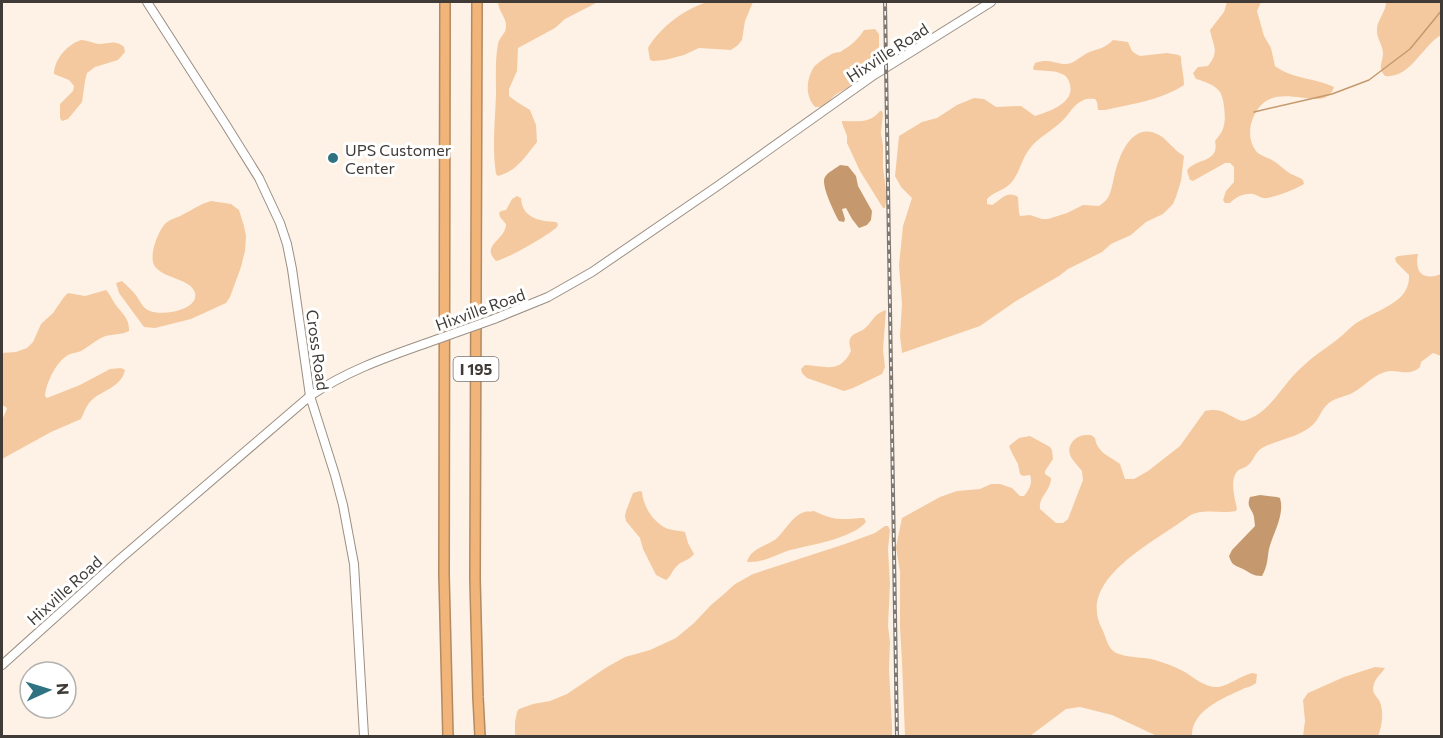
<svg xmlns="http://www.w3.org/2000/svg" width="1443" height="738" font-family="Commissioner,sans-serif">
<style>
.green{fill:#f4c99f}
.water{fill:#c5996d}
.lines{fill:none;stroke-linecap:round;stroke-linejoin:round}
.stream{stroke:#c5996d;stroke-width:1.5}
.secondary-casing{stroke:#9a8f84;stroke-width:10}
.highway-casing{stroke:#b38a62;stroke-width:12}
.secondary{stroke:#fff;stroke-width:8}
.highway{stroke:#f1b579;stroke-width:9}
.rail-casing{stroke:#7f7871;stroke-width:4}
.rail{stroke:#fff;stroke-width:1.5;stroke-dasharray:4.5;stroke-linecap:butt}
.secondary-bridge-casing{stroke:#9a8f84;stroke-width:10;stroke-linecap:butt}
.secondary-bridge{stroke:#fff;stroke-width:8}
.poi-dot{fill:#2f7383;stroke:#fff;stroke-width:2}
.labels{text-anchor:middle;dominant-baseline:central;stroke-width:6;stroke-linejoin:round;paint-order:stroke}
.shield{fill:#fff;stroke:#797673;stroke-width:1.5}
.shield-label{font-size:15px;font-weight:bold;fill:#403b37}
.street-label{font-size:16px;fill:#403b37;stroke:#fff}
.poi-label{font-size:16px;fill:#403b37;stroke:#fff;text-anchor:start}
</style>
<rect width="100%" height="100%" fill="#fef2e6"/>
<!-- green -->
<g class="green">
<path d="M498 2H598L565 19 555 28 518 48 517 71 509 89V96L517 102 530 110 536 125 537 142C525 157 517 171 498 176L496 174C492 148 495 122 496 95 496 78 495 60 498 44 499 37 506 34 506 27 507 18 498 11 498 2Z"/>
<path d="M707 2H753L745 21 742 40 738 45 731 50 699 48 684 55 665 60 653 61 650 60 648 48C660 27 685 9 707 2Z"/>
<path d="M1227 2H1261L1257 11 1264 36 1271 48 1275 66C1292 79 1315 78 1334 87 1324 120 1267 68 1251 124 1249 134 1250 143 1256 151 1260 156 1267 157 1272 160 1279 164 1284 170 1291 174 1295 176 1299 177 1303 180L1304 184C1294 190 1278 196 1267 198 1261 199 1258 195 1253 194 1244 193 1236 197 1230 203H1225L1223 200 1226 191 1234 182V167L1230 163H1225L1193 181 1190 180 1187 171C1194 158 1220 164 1215 141 1219 136 1223 131 1224 125 1226 118 1224 98 1220 92 1215 85 1204 81 1196 79L1193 73 1198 67 1208 66C1220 51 1213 46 1210 30L1224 12Z"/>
<path d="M1386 2H1442L1441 35C1422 46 1410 79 1385 76 1377 67 1383 63 1383 53 1383 45 1376 38 1377 29 1377 20 1386 12 1386 2Z"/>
<path d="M875 29 879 34V65L878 67 858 79 847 88 835 95 826 104 820 107H815C805 96 806 79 814 67 817 63 829 55 834 53 840 51 838 54 843 50 851 46 859 38 864 30Z"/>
<path d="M81 40C88 40 94 44 101 44 111 43 116 40 124 47L125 52 118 60 95 67 87 73 85 81 82 102 68 119 62 121 60 118V104L73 91 74 86 69 80 54 74C54 59 68 44 81 40Z"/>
<path d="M1113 40 1128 42 1132 51 1136 54 1140 56 1167 53 1179 55 1181 57C1181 66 1184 75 1184 85 1161 100 1132 104 1105 110H1098L1097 102 1095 99C1091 99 1086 98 1082 101 1075 104 1070 112 1066 117 1055 130 1037 137 1028 151 1021 161 1019 175 1010 184 1003 191 993 192 987 199V204L992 205C1001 200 1007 190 1018 197L1019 213 1020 216 1030 215 1042 219H1048L1067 213 1083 205 1099 206C1103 203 1107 200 1109 196 1112 188 1113 181 1115 173 1120 153 1133 121 1159 135 1165 138 1168 143 1173 147 1176 151 1180 153 1184 156L1181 181 1176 197 1173 204 1163 214 1146 222 1131 235 1111 244 1102 252 1068 269 1059 276 1016 301 980 326 902 353 900 336 902 304 899 265 903 226 912 198 901 187 895 176 899 136 922 122 937 118 957 105 974 98 984 99 996 107 1021 106 1035 116C1048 112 1075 103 1070 85 1069 80 1067 76 1062 74 1054 70 1043 71 1034 70L1033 68 1035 63C1047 59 1051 62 1063 64 1072 65 1077 59 1084 55 1095 48 1102 51 1113 40Z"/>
<path d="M880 111H882L883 114 881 133 883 146V167L887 198 885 208H883L860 171 847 143V136L842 123V121C856 121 870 124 880 111Z"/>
<path d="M517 196 521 198C522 218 539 221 556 222L558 224 557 227C549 235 505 260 496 261 480 245 506 240 506 224L500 217 499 213 501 211 506 210 512 199Z"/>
<path d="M211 201 231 204 239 210 244 226 246 236 245 251 241 267 230 297 226 303 191 319 155 328 144 327 119 293 116 283 122 281C126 285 131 289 135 294 140 300 142 308 150 311 160 316 199 311 195 293 191 278 162 279 154 265 149 256 158 230 166 223 170 219 177 218 182 215 192 210 200 204 211 201Z"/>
<path d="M1416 254H1418C1414 273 1424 281 1441 274V356L1433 353 1421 362 1420 367C1408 378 1397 368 1385 372 1372 376 1365 386 1354 392 1346 397 1336 397 1329 403 1319 411 1321 419 1309 428 1295 438 1277 440 1262 448 1254 453 1254 461 1247 466 1243 469 1239 468 1236 473 1230 482 1235 499 1237 509L1236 511C1221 514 1203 508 1189 516 1159 540 1075 578 1102 629 1107 638 1107 650 1119 654 1130 658 1144 657 1155 660 1165 663 1176 667 1185 672 1194 678 1206 688 1218 687 1230 685 1240 676 1252 673L1257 674 1256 683C1251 687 1247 687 1243 689 1223 698 1191 711 1192 736H1157L1112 715 1080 707 1066 709 1030 736H905L902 662 900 627V572L896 547 902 518 940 497 957 491 980 489 991 484H1000L1012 488 1020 496H1024C1029 490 1033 483 1030 475L1023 476 1020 474 1018 464 1012 453 1009 446 1019 438 1030 436 1050 447 1052 450 1053 459 1045 471V474L1051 478C1051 491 1038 497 1040 509L1056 523H1063L1068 519 1083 480 1082 471C1075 462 1063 453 1073 441 1079 435 1083 435 1091 435L1095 438C1097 453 1110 456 1120 464L1125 479H1134L1148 471 1180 446 1205 411C1223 407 1226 415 1242 421 1269 416 1282 384 1302 367 1316 353 1334 344 1348 330 1366 311 1411 307 1409 275L1396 262 1395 258 1398 256Z"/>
<path d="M106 290C110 294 112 299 115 304 121 312 130 319 129 331 120 336 110 333 101 338 95 341 88 347 81 351 76 353 72 353 68 355 56 362 46 383 45 396L47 398 80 385 110 369 121 368 125 370C122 386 104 390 93 399 86 405 85 411 81 419L51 432 2 459V420L7 409 6 407 2 405V353L16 352 27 348 33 342 41 324 53 313 64 297 68 293 85 296Z"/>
<path d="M886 310 883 350 885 367 882 374 853 388 844 391 807 378 802 373 801 369 805 365C826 366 840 374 851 351 850 346 848 341 851 337 854 333 860 332 864 329 873 322 873 314 886 310Z"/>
<path d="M640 491 642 492C643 506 653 522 666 528 672 531 679 530 685 532L688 543 694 554C689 561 680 561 675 568 671 573 671 576 666 580L656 575 643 549 640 538 626 521 625 516 626 511 633 493Z"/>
<path d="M814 511C832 520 841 520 860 518H864L866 522C852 539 809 545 787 551 774 556 761 563 747 562 750 549 766 546 776 539 785 531 792 516 804 512 807 511 810 512 814 511Z"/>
<path d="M885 526H888L890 530 888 549 890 584 888 626 890 642 889 669 892 725V736H515V722L517 712 519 709 533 704 550 701 567 694 607 667 625 657 650 650 676 638 694 623 711 605 724 594 735 584 753 574 845 544 875 533Z"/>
<path d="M1375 667 1385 668C1382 673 1376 677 1374 684 1371 693 1376 695 1380 702 1384 712 1382 727 1378 736H1303L1305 721 1303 700 1308 693 1344 677Z"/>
</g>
<!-- water -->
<g class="water">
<path d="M840 165 848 166 856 176 858 186 872 211 871 220 867 225 859 228 852 219 846 208 842 209 845 219 844 222 839 221C835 214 820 184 825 177 828 172 835 169 840 165Z"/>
<path d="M1260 495 1277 497 1280 498C1285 515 1273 533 1269 549 1267 560 1268 565 1262 576 1252 576 1251 573 1243 569 1235 565 1232 566 1229 556L1232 550 1255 526C1255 525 1254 518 1254 517 1252 508 1246 508 1250 497Z"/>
</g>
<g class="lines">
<!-- stream -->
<path class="stream" d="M1254 112 1332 94 1369 80 1410 49 1442 10"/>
<defs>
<g id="secondary">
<path d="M147 2 226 125 259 178 280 223 287 244 292 269 310 396 335 475 343 505 354 564 364 736"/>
<path d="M494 319 548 297 592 272 719 185 874 75 991 2"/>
<path d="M2 665 120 559 310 396C345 372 384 358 424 344"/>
</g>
<g id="highway">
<path d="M445 2 444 575 448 736"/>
<path d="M477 2 475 579 478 697 480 736"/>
</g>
</defs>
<!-- secondary casing -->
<use href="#secondary" class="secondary-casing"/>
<!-- highway casing -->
<use href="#highway" class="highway-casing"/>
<!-- secondary -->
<use href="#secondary" class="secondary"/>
<!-- highway -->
<use href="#highway" class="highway"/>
<defs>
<path id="rail" d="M885 2 897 736"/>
</defs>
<!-- rail casing -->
<use href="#rail" class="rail-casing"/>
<!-- rail -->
<use href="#rail" class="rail"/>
<defs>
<path id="secondary-bridge" d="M424 344 494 319"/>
</defs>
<!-- secondary-bridge casing -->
<use href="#secondary-bridge" class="secondary-bridge-casing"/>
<!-- secondary-bridge -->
<use href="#secondary-bridge" class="secondary-bridge"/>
</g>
<!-- markers -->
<circle class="poi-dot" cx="333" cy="158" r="6"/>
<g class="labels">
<!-- shield labels -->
<rect class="shield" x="453.5" y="357" width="45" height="24" rx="4.5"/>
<g class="shield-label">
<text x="476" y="369">I 195</text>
</g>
<!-- street labels -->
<g class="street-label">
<text transform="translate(887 52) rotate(-33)">Hixville Road</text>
<text transform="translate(480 309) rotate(-20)">Hixville Road</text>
<text transform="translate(318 350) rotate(82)">Cross Road</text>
<text transform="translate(64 590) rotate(-42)">Hixville Road</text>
</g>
<!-- poi labels -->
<g class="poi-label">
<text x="345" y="149">UPS Customer<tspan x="345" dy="18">Center</tspan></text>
</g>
</g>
<!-- border -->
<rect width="1443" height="738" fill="none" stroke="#403b37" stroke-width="6"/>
<!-- north arrow -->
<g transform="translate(48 690) rotate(86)"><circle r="28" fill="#ffffff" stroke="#b3b1af" stroke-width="1.5"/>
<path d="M0-4.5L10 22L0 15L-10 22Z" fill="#2f7383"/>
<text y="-9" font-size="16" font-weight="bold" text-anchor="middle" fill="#403b37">N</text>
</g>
</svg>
